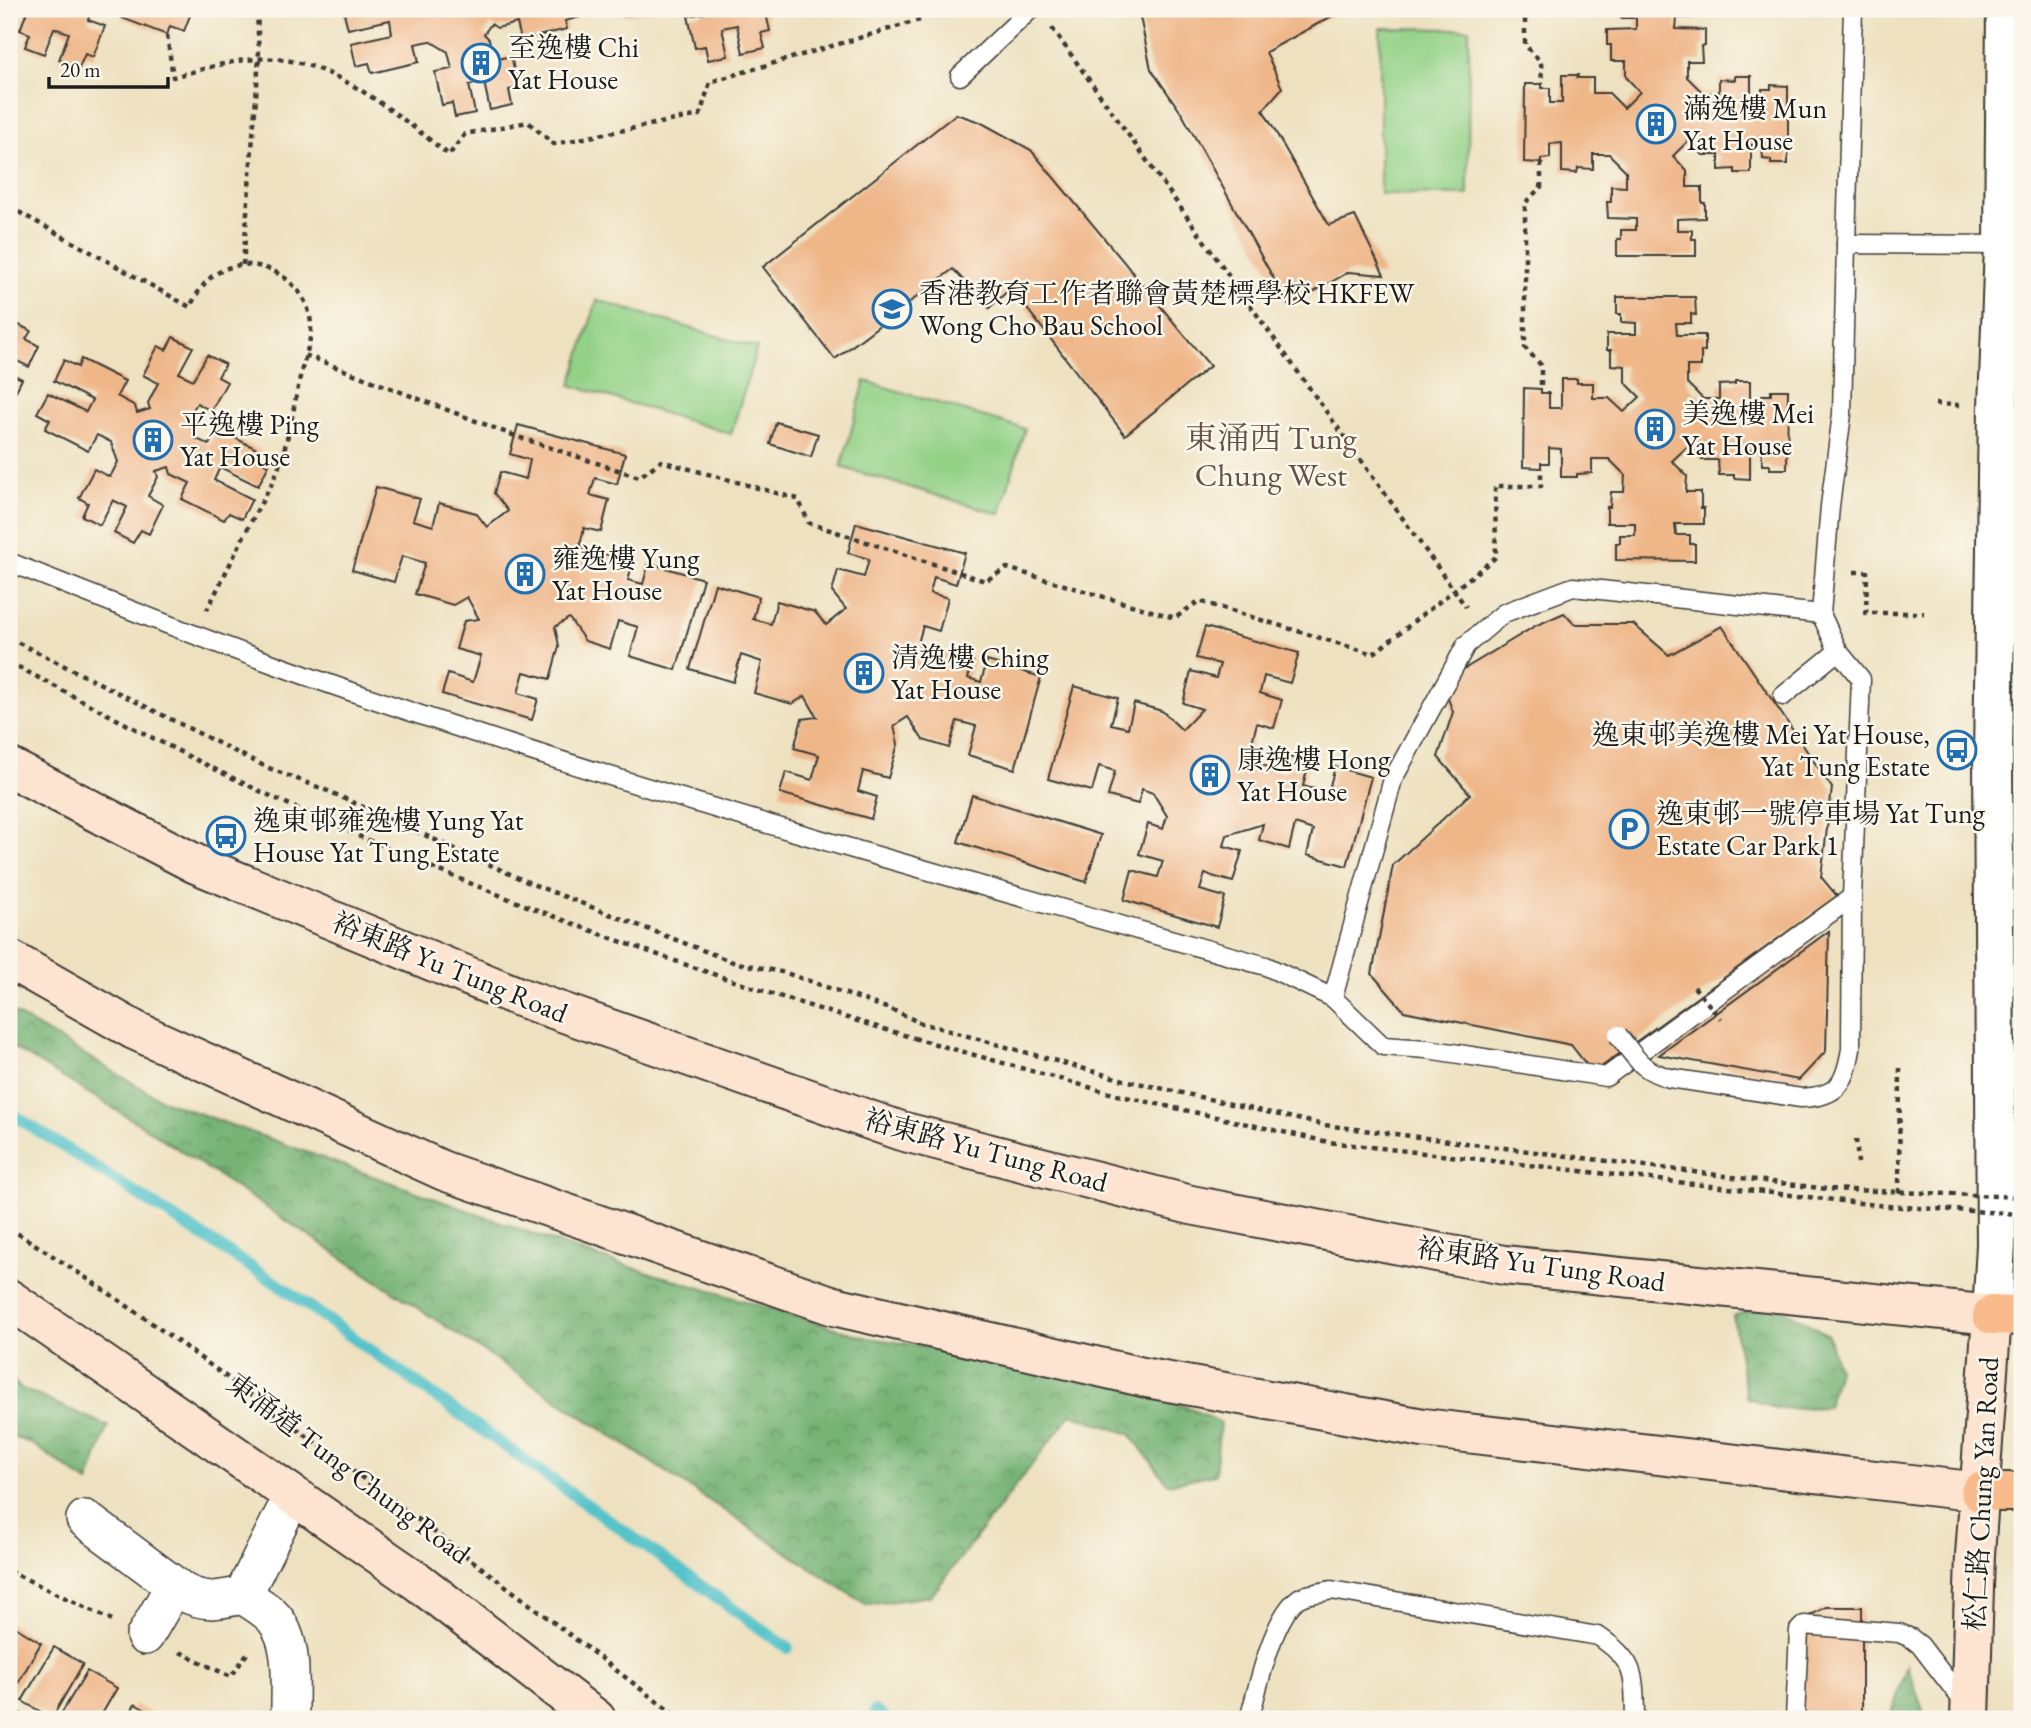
<svg xmlns="http://www.w3.org/2000/svg" width="2031" height="1728" font-family="'EB Garamond','Noto Serif TC',serif">
<style>
.forest{fill:url(#forest-crowns);stroke:#496848;stroke-width:2}
.pitch{fill:#93d187;stroke:#587652;stroke-width:2}
.lines{fill:none;stroke-linecap:round;stroke-linejoin:round}
.stream{stroke:#55c3c9;stroke-width:12}
.building{fill:#efb688}
.service-casing{stroke:#3c3a35;stroke-width:21}
.minor-casing{stroke:#3c3a35;stroke-width:40}
.tertiary-casing{stroke:#3c3a35;stroke-width:42}
.secondary-casing{stroke:#3c3a35;stroke-width:42}
.primary-casing{stroke:#3c3a35;stroke-width:42}
.path{stroke:#3c3a35;stroke-width:4.5;stroke-dasharray:5 5;stroke-linecap:butt}
.service{stroke:#fff;stroke-width:18}
.minor{stroke:#fff;stroke-width:37}
.tertiary{stroke:#fff;stroke-width:38}
.secondary{stroke:#fde4d1;stroke-width:38}
.primary{stroke:#fabb8c;stroke-width:38}
.service-bridge-casing{stroke:#3c3a35;stroke-width:21;stroke-linecap:butt}
.path-bridge{stroke:#3c3a35;stroke-width:4.5;stroke-dasharray:5 5;stroke-linecap:butt}
.service-bridge{stroke:#fff;stroke-width:18}
.labels{text-anchor:middle;dominant-baseline:central;stroke-width:5;stroke-linejoin:round;paint-order:stroke}
.poi-label{font-size:28px;fill:#1c1c1c;stroke:#fbf7ec;text-anchor:start}
.street-label{font-size:28px;fill:#1c1c1c;stroke:#fbf7ec}
.quarter-label{font-size:32px;fill:#665242;stroke:#fbf7ec}
</style>
<defs>
<pattern id="forest-crowns" width="20" height="18" patternUnits="userSpaceOnUse" patternTransform="scale(1.75)"><rect width="20" height="18" fill="#76b374"/><path d="M2 6a3 3 0 1 1 6 0M12 15a3 3 0 1 1 6 0" fill="none" stroke="#60915e"/></pattern>
</defs>
<rect width="100%" height="100%" fill="#fbf7ec"/>
<filter id="ink" filterUnits="userSpaceOnUse"><feTurbulence type="fractalNoise" baseFrequency=".0143" numOctaves="2"/><feDisplacementMap in="SourceGraphic" scale="14" xChannelSelector="R" yChannelSelector="G"/><feConvolveMatrix kernelMatrix="1 2 1 2 8 2 1 2 1" color-interpolation-filters="sRGB"/></filter>
<filter id="wash" filterUnits="userSpaceOnUse"><feTurbulence type="fractalNoise" baseFrequency=".00686" numOctaves="4" result="noise"/><feDisplacementMap in="SourceGraphic" scale="28" xChannelSelector="R" yChannelSelector="G"/><feGaussianBlur stdDeviation="1.57" result="paint"/><feColorMatrix in="noise" values="0 0 0 0 0 0 0 0 0 0 0 0 0 0 0 0 0 1.4 0 .05"/><feComposite in="paint" operator="in"/></filter>
<g filter="url(#wash)">
<rect width="100%" height="100%" fill="#eee1c0"/>
<!-- forest -->
<g class="forest">
<path d="M9 1010 162 1100 594 1256 868 1338 1004 1357 1146 1389 1220 1422 1215 1474 1168 1484 1130 1434 1071 1414 931 1596 867 1605 146 1128 9 1045Z"/>
<path d="M1773 1303 1828 1335 1838 1370 1827 1407 1777 1409 1746 1397 1733 1316Z"/>
<path d="M9 1376 20 1388 108 1426 88 1483 31 1443 9 1436Z"/>
<path d="M1907 1665 1926 1719H1890Z"/>
</g>
<!-- pitch -->
<g class="pitch">
<path d="M1380 28 1469 29 1468 195 1380 194Z"/>
<path d="M597 300 757 348 731 434 571 385Z"/>
<path d="M865 381 1025 429 1000 514 841 467Z"/>
</g>
<g class="lines">
<!-- stream -->
<g class="stream">
<path d="M9 1112 279 1285 788 1648"/>
<path d="M875 1711 886 1719"/>
</g>
</g>
<g id="blocks">
<!-- building -->
<g class="building">
<path d="M28 9H92L88 20 105 26 93 57 85 54 79 68 59 60 69 33 54 28 44 54 25 47 30 34 20 30Z"/>
<path d="M125 9H189L192 10 184 31 170 26 167 35 122 18Z"/>
<path d="M343 9H578L580 17 565 21 567 29 521 40 517 23 497 28 491 24 484 34 489 39 493 60 511 56 518 88 509 90 512 105 490 110 484 82 469 85 475 113 455 117 452 103 442 105 435 72 452 69 448 52 430 41 415 44 419 62 372 73 369 63 356 66 351 43 392 34 390 20 348 29Z"/>
<path d="M622 9H653V10L624 16Z"/>
<path d="M704 9H765L770 31 761 33 765 48 743 53 737 25 722 28 728 56 708 60 705 46 695 48 688 16 705 13Z"/>
<path d="M1145 9H1345L1266 52 1282 88 1263 110 1329 225 1355 216 1384 275 1349 272 1289 306 1182 114 1151 69 1140 17Z"/>
<path d="M1621 9H1692L1691 18H1677L1676 29 1705 30V45L1701 46 1702 61H1687V77L1703 93H1719V79L1735 80V76H1751V105L1762 104V89H1771V85L1788 86V164H1771V160L1763 159 1762 144 1751 145V173H1735V169L1719 170V155H1703L1689 140 1673 156 1687 171V187H1702V203H1705V218L1677 219V230H1692V239H1696V256H1617V239H1621V230H1636V219L1608 218 1607 202H1611V186L1626 187V171L1609 154H1593V169L1578 168 1577 173 1562 172V143L1550 144V158L1541 159V163L1524 162 1525 84H1542V88H1550V103H1562V75H1578L1577 78H1593V93H1609L1624 108 1640 92 1626 77V61H1611V45H1607V30L1636 29V18H1621Z"/>
<path d="M956 114 980 122 1031 150 1210 366 1125 435 1011 288 989 308 953 269 835 359 763 267Z"/>
<path d="M1617 297H1695L1696 315 1691 314V323H1676L1677 335H1705V351H1701V366H1687V383L1703 399H1719V385L1735 384V381H1750V409L1762 410V395H1771V390H1788L1787 469H1770V465H1762V450H1750V479L1734 478V475H1719L1718 460H1702L1688 446 1672 461 1687 476 1686 492H1701V508H1704V524H1675L1676 535H1690V544H1695V561L1616 560V543H1620V535H1635V523H1607V507H1610L1611 492H1624L1625 475 1609 459H1592V473L1577 474V477H1561V449L1549 448V463H1541V468L1523 467 1524 388 1541 389V393H1549V408H1561V379H1577V383H1593V398H1609L1624 412 1640 397 1625 382V366L1611 365V350H1607V334H1636V323L1621 322V314H1617Z"/>
<path d="M9 320 31 331 26 339 39 346 29 367 9 357Z"/>
<path d="M173 337 193 347 179 373 193 380 207 355 225 364 218 377 227 382 211 411 197 403 188 418 195 438 209 445 217 429 261 451 256 459 269 465 258 486 220 467 214 480 252 499 242 519 229 513 224 520 182 499 190 483 171 474 169 467 156 471 158 477 148 496 163 505 149 534 141 530 133 543 114 533 127 507 113 500 100 525 82 516 88 503 79 498 94 469 110 477 118 462 111 442 97 435 88 451 45 429 50 420 37 413 48 393 86 412 92 400 54 381 64 360 78 367 81 359 125 381 117 396 135 406 137 413 150 409 148 403 158 383 143 375 158 346 166 350Z"/>
<path d="M9 373 22 379 12 399 9 398Z"/>
<path d="M776 422 818 434 811 457 770 444Z"/>
<path d="M518 425 625 454 617 484 595 478 590 495 609 500 601 532 584 528 580 545 590 562 605 554 633 562 628 580 643 584 649 563 703 579 676 670 630 656 638 627 618 621 610 649 585 641 569 618 555 627 559 646 550 679 524 672 518 693 538 699 532 720 442 694 448 674 473 682 481 656 456 649 464 621 479 619 467 597 453 605 415 594 425 563 402 556 394 582 352 570 376 487 420 499 413 520 433 526 439 503 476 513 487 527 508 511 494 493 500 472 526 479 530 460 510 454Z"/>
<path d="M856 523 965 553 956 584 934 577 930 593 948 598 939 631 923 626 918 643 928 661 943 652 973 661 968 678 981 682 987 661 1041 677 1015 769 968 755 976 726 957 721 949 748 923 740 908 717 894 726 898 744 888 778 863 771 858 791 877 797 871 819 780 793 786 772 812 780 819 755 794 748 802 719 817 717 805 696 792 704 754 693 762 662 741 655 733 682 690 669 715 584 759 597 753 619 771 624 777 601 815 612 826 625 846 609 832 592 838 570 864 577 869 559 848 553Z"/>
<path d="M1564 613 1574 624H1633L1669 655 1722 626 1832 788 1821 877 1837 896 1593 1073 1571 1045 1404 1011 1372 974 1393 865 1470 794 1438 757 1453 712 1446 693 1461 671 1535 626Z"/>
<path d="M1205 627 1299 653 1290 683 1264 676 1260 693 1282 700 1274 728 1257 723 1247 761 1286 772 1289 757 1309 762 1303 786 1328 793 1335 767 1371 777 1347 866 1307 855 1313 830 1295 824 1289 849 1259 840 1263 824 1227 835 1224 846 1242 851 1233 882 1205 874 1200 890 1225 897 1217 927 1124 900 1132 870 1158 877 1163 861 1139 854 1148 824 1163 829 1167 816 1153 793 1142 789 1138 804 1108 796 1115 771 1099 766 1092 791 1048 779 1074 686 1118 698 1111 724 1128 728 1134 703 1162 711 1182 730 1202 709 1183 703 1191 671 1216 678 1220 664 1196 658Z"/>
<path d="M972 795 1101 835 1086 882 958 842Z"/>
<path d="M1829 931 1826 1051 1799 1080 1659 1055Z"/>
<path d="M1826 1607H1862V1719H1789L1790 1626Z"/>
<path d="M9 1623 41 1643 12 1694 9 1693Z"/>
<path d="M54 1647 83 1664 52 1718 22 1701Z"/>
<path d="M87 1671 117 1688 99 1719H58Z"/>
<path d="M135 1704 162 1719H127Z"/>
<path d="M13 1709 31 1719H9Z"/>
</g>
</g>
</g>
<g filter="url(#ink)">
<use href="#blocks" fill-opacity="0" stroke="#3c3a35" stroke-width="2"/>
<g class="lines">
<defs>
<g id="service">
<path d="M960 76 1031 9"/>
<path d="M1846 244 1853 9"/>
<path d="M9 562C132 611 256 660 382 702 673 801 970 883 1266 966L1333 998 1383 1046 1427 1049 1606 1077 1852 897"/>
<path d="M1783 696 1838 651"/>
<path d="M1333 998 1393 779 1466 645 1504 613 1573 587 1821 614"/>
<path d="M1670 1078 1801 1098C1839 1096 1845 1084 1851 1049L1852 897 1861 679 1838 651 1821 614 1830 506 1842 414 1846 244 2004 245"/>
<path d="M1249 1719C1258 1689 1272 1617 1299 1598 1307 1593 1322 1593 1331 1590L1598 1636C1637 1662 1634 1676 1635 1719"/>
<path d="M1795 1719 1799 1630 1804 1625 1899 1633 1911 1638 1920 1645 1966 1705"/>
</g>
<g id="minor">
<path d="M85 1519 183 1592C206 1604 219 1600 243 1595L293 1495"/>
<path d="M243 1595C253 1602 266 1609 274 1618 296 1644 289 1687 290 1719"/>
<path d="M145 1636 174 1586"/>
</g>
<path id="tertiary" d="M1992 1315 1996 1245 1993 759 1998 407 2004 245 2006 9"/>
<g id="secondary">
<path d="M9 767 196 864 519 997 901 1131 1191 1205 1504 1265 1992 1315 1975 1555 1970 1719"/>
<path d="M9 959 134 1030 444 1171 834 1306 1147 1378 1423 1428 1980 1492"/>
<path d="M9 1299 417 1581 596 1719"/>
</g>
<g id="primary">
<path d="M1992 1315 2022 1316"/>
<path d="M1980 1492H2022"/>
</g>
</defs>
<!-- service casing -->
<use href="#service" class="service-casing"/>
<!-- minor casing -->
<use href="#minor" class="minor-casing"/>
<!-- tertiary casing -->
<use href="#tertiary" class="tertiary-casing"/>
<!-- secondary casing -->
<use href="#secondary" class="secondary-casing"/>
<!-- primary casing -->
<use href="#primary" class="primary-casing"/>
<!-- path -->
<g class="path">
<path d="M1525 9V45L1541 62 1542 84"/>
<path d="M1052 28 1466 607"/>
<path d="M167 35 173 77C200 70 228 61 256 59 325 52 398 115 449 155L465 134 528 122 554 144 700 115 710 82 920 20 919 9"/>
<path d="M1541 163V187L1525 203V348L1541 365V389"/>
<path d="M9 213 17 211 190 307C195 297 200 288 208 280 248 243 313 279 311 330 310 346 303 362 300 377 294 407 289 437 279 466 274 483 263 499 255 514 239 546 223 578 207 610"/>
<path d="M243 265 259 58 257 9"/>
<path d="M305 355 515 436 639 477 661 461 798 499 809 523 985 581 1007 568 1175 618 1199 601 1373 654 1496 557 1495 486H1541V468"/>
<path d="M1935 404 1959 405"/>
<path d="M1854 572H1867L1866 613H1924"/>
<path d="M9 638 266 767 328 791 532 884 733 962 786 973 898 1012 918 1022"/>
<path d="M9 662C105 713 201 765 301 810 499 901 704 976 914 1038"/>
<path d="M1856 1139 1858 1163"/>
<path d="M1899 1193 1900 1064"/>
<path d="M9 1228C117 1295 219 1371 321 1447 442 1537 561 1628 680 1719"/>
<path d="M9 1571 112 1620"/>
<path d="M180 1652 231 1677 248 1652"/>
<path d="M634 1713 643 1719"/>
</g>
<!-- service -->
<use href="#service" class="service"/>
<!-- minor -->
<use href="#minor" class="minor"/>
<!-- tertiary -->
<use href="#tertiary" class="tertiary"/>
<!-- secondary -->
<use href="#secondary" class="secondary"/>
<!-- primary -->
<use href="#primary" class="primary"/>
<defs>
<path id="service-bridge" d="M1618 1035C1636 1058 1640 1070 1670 1078"/>
</defs>
<!-- service-bridge casing -->
<use href="#service-bridge" class="service-bridge-casing"/>
<!-- path-bridge -->
<g class="path-bridge">
<path d="M1694 987 1721 1019"/>
<path d="M918 1022 1120 1079 1324 1125 1827 1189 2022 1197"/>
<path d="M914 1038 1117 1095 1328 1142 1886 1206 2022 1214"/>
</g>
<!-- service-bridge -->
<use href="#service-bridge" class="service-bridge"/>
</g>
</g>
<!-- icons -->
<defs>
<symbol id="building-ring" viewBox="-11 -11 22 22"><circle r="9.5" fill="#fbf7ec" stroke="#1f6fb2" stroke-width="1.5"/><path d="M-4-6H4V6H1V3H-1V6H-4ZM-2.5-4.3h1.7v1.8h-1.7ZM.8-4.3h1.7v1.8H.8ZM-2.5-1h1.7V.8h-1.7ZM.8-1h1.7V.8H.8Z" fill="#1f6fb2"/></symbol>
<symbol id="school-ring" viewBox="-11 -11 22 22"><circle r="9.5" fill="#fbf7ec" stroke="#1f6fb2" stroke-width="1.5"/><path d="M0-5L7-2L0 1L-7-2ZM-4 1L0 2.5L4 1V4Q0 6-4 4Z" fill="#1f6fb2"/></symbol>
<symbol id="bus-ring" viewBox="-11 -11 22 22"><circle r="9.5" fill="#fbf7ec" stroke="#1f6fb2" stroke-width="1.5"/><path d="M-5-6H5V4H4V6H2V4H-2V6H-4V4H-5ZM-3.5-4V0h7V-4ZM-3.5 1.2v1.5H-2V1.2ZM2 1.2v1.5H3.5V1.2Z" fill="#1f6fb2"/></symbol>
<symbol id="parking-ring" viewBox="-11 -11 22 22"><circle r="9.5" fill="#fbf7ec" stroke="#1f6fb2" stroke-width="1.5"/><path d="M-3.5-5.5H1a3.5 3.5 0 0 1 0 7H-1V5.5H-3.5ZM-1-3.4V-.6H.8a1.4 1.4 0 0 0 0-2.8Z" fill="#1f6fb2"/></symbol>
</defs>
<g fill-rule="evenodd">
<use href="#building-ring" x="459" y="41" width="44" height="44"/>
<use href="#building-ring" x="1634" y="102" width="44" height="44"/>
<use href="#school-ring" x="870" y="287" width="44" height="44"/>
<use href="#building-ring" x="1633" y="407" width="44" height="44"/>
<use href="#building-ring" x="131" y="418" width="44" height="44"/>
<use href="#building-ring" x="503" y="552" width="44" height="44"/>
<use href="#building-ring" x="842" y="651" width="44" height="44"/>
<use href="#bus-ring" x="1935" y="728" width="44" height="44"/>
<use href="#building-ring" x="1188" y="753" width="44" height="44"/>
<use href="#parking-ring" x="1607" y="807" width="44" height="44"/>
<use href="#bus-ring" x="204" y="814" width="44" height="44"/>
</g>
<g class="labels">
<!-- poi labels -->
<g class="poi-label">
<text x="508" y="47">至逸樓 Chi<tspan x="508" dy="32">Yat House</tspan></text>
<text x="1683" y="108">滿逸樓 Mun<tspan x="1683" dy="32">Yat House</tspan></text>
<text x="919" y="293">香港教育工作者聯會黃楚標學校 HKFEW<tspan x="919" dy="32">Wong Cho Bau School</tspan></text>
<text x="1682" y="413">美逸樓 Mei<tspan x="1682" dy="32">Yat House</tspan></text>
<text x="180" y="424">平逸樓 Ping<tspan x="180" dy="32">Yat House</tspan></text>
<text x="552" y="558">雍逸樓 Yung<tspan x="552" dy="32">Yat House</tspan></text>
<text x="891" y="657">清逸樓 Ching<tspan x="891" dy="32">Yat House</tspan></text>
<text x="1930" y="734" text-anchor="end">逸東邨美逸樓 Mei Yat House,<tspan x="1930" dy="32">Yat Tung Estate</tspan></text>
<text x="1237" y="759">康逸樓 Hong<tspan x="1237" dy="32">Yat House</tspan></text>
<text x="1656" y="813">逸東邨一號停車場 Yat Tung<tspan x="1656" dy="32">Estate Car Park 1</tspan></text>
<text x="253" y="820">逸東邨雍逸樓 Yung Yat<tspan x="253" dy="32">House Yat Tung Estate</tspan></text>
</g>
<!-- street labels -->
<g class="street-label">
<text transform="translate(450 967) rotate(22)">裕東路 Yu Tung Road</text>
<text transform="translate(986 1150) rotate(15)">裕東路 Yu Tung Road</text>
<text transform="translate(1541 1264) rotate(8)">裕東路 Yu Tung Road</text>
<text transform="translate(349 1468) rotate(37)">東涌道 Tung Chung Road</text>
<text transform="translate(1981 1494) rotate(-87)">松仁路 Chung Yan Road</text>
</g>
<!-- quarter labels -->
<g class="quarter-label">
<text x="1271" y="438">東涌西 Tung<tspan x="1271" dy="37">Chung West</tspan></text>
</g>
</g>
<!-- margin -->
<rect width="2031" height="1728" fill="none" stroke="#fbf7ec" stroke-width="35"/>
<!-- scale -->
<path d="M49 77v10h119v-10" fill="none" stroke="#1c1c1c" stroke-width="3.5"/>
<text x="60" y="77" font-size="21" fill="#1c1c1c" stroke="#fbf7ec" stroke-width="5" paint-order="stroke">20 m</text>
</svg>
